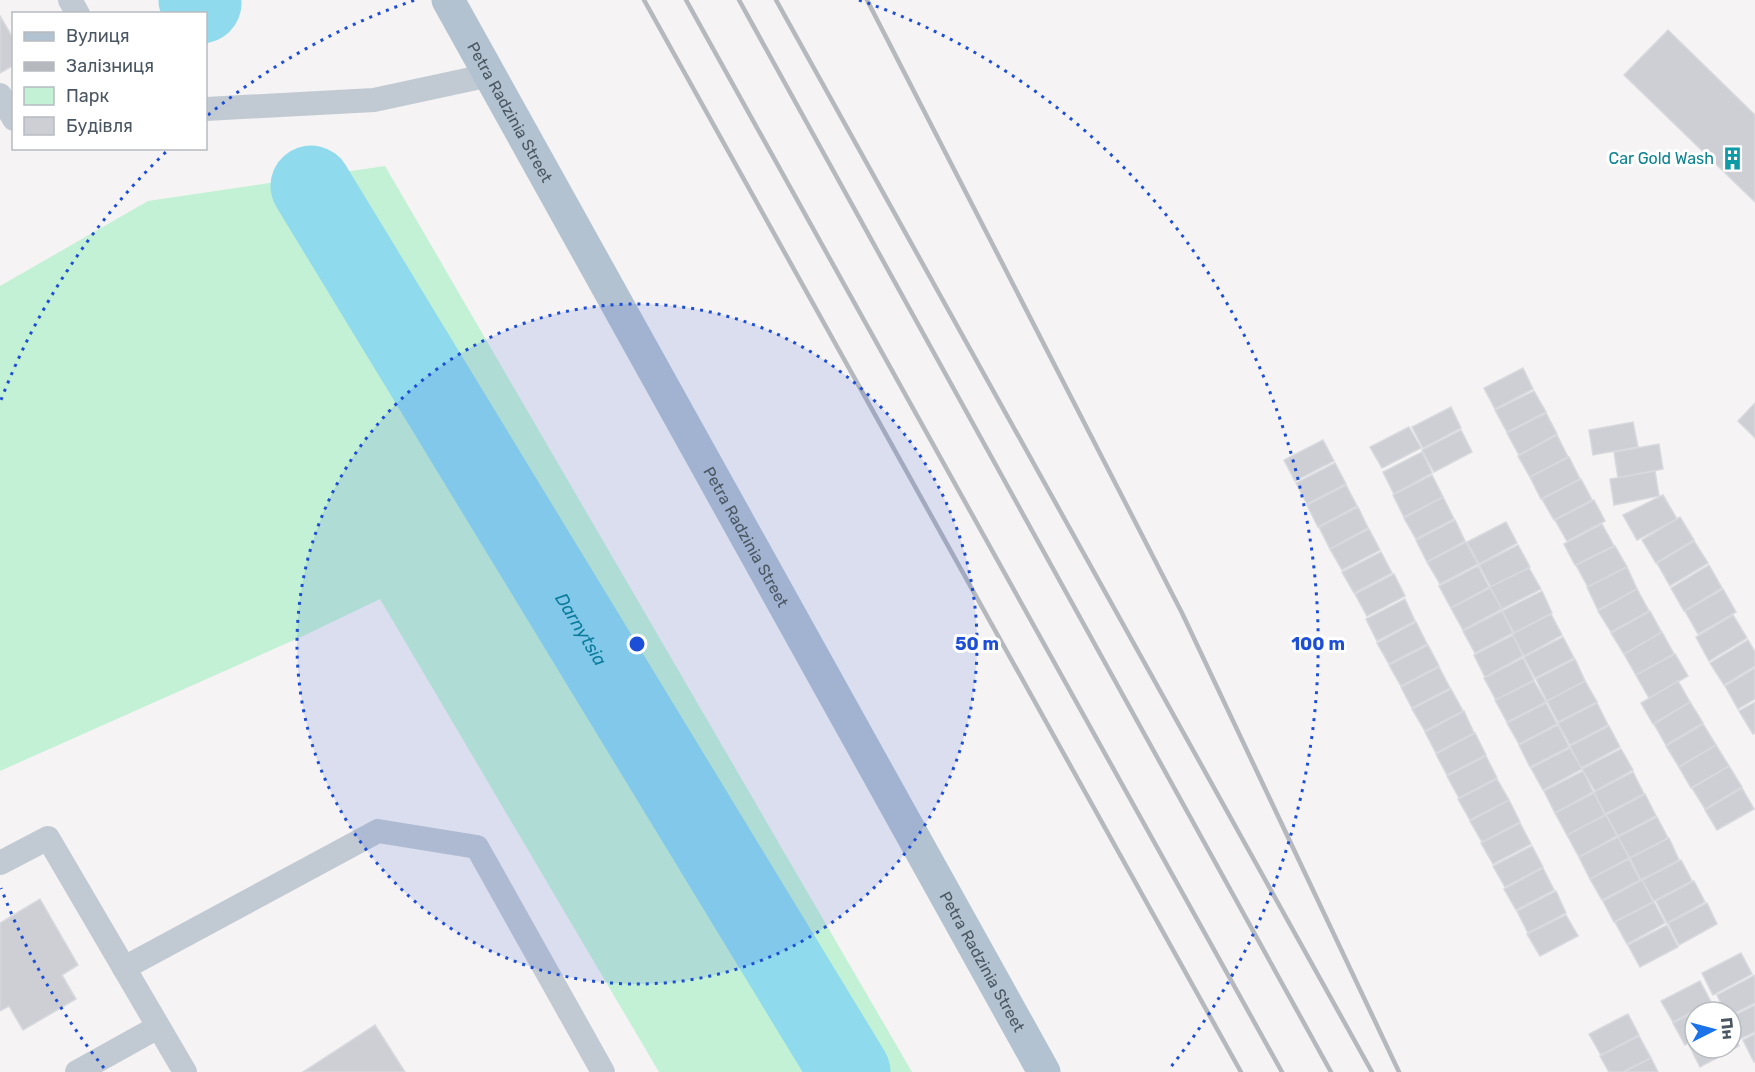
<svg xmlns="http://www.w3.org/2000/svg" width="1755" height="1072" font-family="Rubik,sans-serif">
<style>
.green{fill:#c3f1d5}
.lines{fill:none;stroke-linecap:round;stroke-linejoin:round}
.river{stroke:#90daee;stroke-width:81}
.building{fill:#cdcfd5;stroke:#d7d9de;stroke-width:1.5}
.service{stroke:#c1cad2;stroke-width:24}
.primary{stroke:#b3c2d1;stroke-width:33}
.rail{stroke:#b5b8bd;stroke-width:4.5}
.ring{fill:none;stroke:#1d4ed8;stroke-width:3;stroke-dasharray:3 6}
.labels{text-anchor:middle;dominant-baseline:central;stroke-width:6;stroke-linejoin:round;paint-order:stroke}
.street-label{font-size:16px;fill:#4a5661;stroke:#fff}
.culture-label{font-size:16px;fill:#0d838f;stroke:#fff;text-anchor:end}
.water-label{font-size:18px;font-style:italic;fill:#0c7c9b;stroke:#fff}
.centre{fill:#1d4ed8;stroke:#fff;stroke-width:3}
.ring-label{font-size:18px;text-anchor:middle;font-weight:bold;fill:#1d4ed8;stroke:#fff;stroke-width:6;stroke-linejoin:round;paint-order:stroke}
</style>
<rect width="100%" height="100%" fill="#f5f3f3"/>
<!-- green -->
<path class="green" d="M385 166 912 1072H659L380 599 303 636 0 771V286L148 201Z"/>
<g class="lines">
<!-- river -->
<g class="river">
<path d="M199 0 201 3"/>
<path id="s1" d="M311 186 850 1072"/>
</g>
</g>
<!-- building -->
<g class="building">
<path d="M0 16 14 40V65L0 73Z"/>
<path d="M1668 30 1755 115V202L1624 75Z"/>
<path d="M1523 368 1533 389 1495 409 1484 388Z"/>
<path d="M1534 391 1546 412 1507 432 1495 410Z"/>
<path d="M1755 403V438L1738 421Z"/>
<path d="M1451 407 1461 428 1423 448 1412 427Z"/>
<path d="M1546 413 1557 434 1519 455 1507 433Z"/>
<path d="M1633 422 1638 447 1593 455 1589 430Z"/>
<path d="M1409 427 1421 448 1382 468 1370 447Z"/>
<path d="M1461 430 1472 452 1434 472 1422 450Z"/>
<path d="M1557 435 1568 457 1530 477 1518 456Z"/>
<path d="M1323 440 1334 461 1295 481 1284 460Z"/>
<path d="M1659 444 1663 469 1618 478 1614 452Z"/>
<path d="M1422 452 1432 473 1394 494 1383 472Z"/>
<path d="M1569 457 1580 479 1541 499 1530 477Z"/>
<path d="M1335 463 1346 484 1307 504 1296 483Z"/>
<path d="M1655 471 1659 496 1614 505 1610 479Z"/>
<path d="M1432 475 1443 497 1404 517 1393 495Z"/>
<path d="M1581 479 1592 500 1554 520 1542 499Z"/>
<path d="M1346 485 1357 506 1318 527 1307 505Z"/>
<path d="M1663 495 1677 519 1637 540 1623 515Z"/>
<path d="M1443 497 1454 519 1416 539 1404 518Z"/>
<path d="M1594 500 1605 521 1567 541 1555 520Z"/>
<path d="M1358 507 1368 528 1330 549 1319 527Z"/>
<path d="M1680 517 1694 540 1656 563 1642 540Z"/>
<path d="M1455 520 1465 541 1427 562 1416 540Z"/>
<path d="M1506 522 1517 543 1479 564 1467 542Z"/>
<path d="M1602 524 1614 546 1575 565 1564 544Z"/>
<path d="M1369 529 1380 550 1342 570 1330 549Z"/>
<path d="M1694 541 1708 563 1670 586 1657 563Z"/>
<path d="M1466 542 1478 564 1440 584 1427 562Z"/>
<path d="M1518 545 1530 567 1491 587 1479 565Z"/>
<path d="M1615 546 1627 567 1588 587 1576 565Z"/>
<path d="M1381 552 1392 573 1354 593 1342 572Z"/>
<path d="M1709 565 1722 588 1684 611 1671 588Z"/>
<path d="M1478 566 1489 587 1451 608 1439 586Z"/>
<path d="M1627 567 1637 589 1598 610 1587 587Z"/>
<path d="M1529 568 1541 589 1502 609 1490 587Z"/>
<path d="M1394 574 1405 596 1367 616 1355 594Z"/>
<path d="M1490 588 1502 609 1463 630 1451 608Z"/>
<path d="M1637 589 1649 611 1611 632 1598 611Z"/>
<path d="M1723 589 1736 612 1698 634 1685 611Z"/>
<path d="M1542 591 1552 613 1514 633 1502 611Z"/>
<path d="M1405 599 1415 621 1377 641 1366 619Z"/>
<path d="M1502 611 1513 633 1475 653 1463 631Z"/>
<path d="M1650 611 1662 633 1624 654 1611 633Z"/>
<path d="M1551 614 1562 635 1524 656 1512 634Z"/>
<path d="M1733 615 1747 638 1709 661 1696 637Z"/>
<path d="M1416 622 1427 644 1389 664 1377 643Z"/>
<path d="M1662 632 1674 654 1636 675 1624 654Z"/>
<path d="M1513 635 1523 656 1485 677 1474 655Z"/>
<path d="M1563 637 1574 658 1535 678 1524 657Z"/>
<path d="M1748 640 1755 652V666L1724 685 1710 663Z"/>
<path d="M1428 645 1439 666 1401 686 1389 665Z"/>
<path d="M1675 654 1688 676 1649 698 1636 675Z"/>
<path d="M1523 658 1534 680 1496 700 1484 678Z"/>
<path d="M1575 659 1585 681 1547 701 1536 679Z"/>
<path d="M1439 667 1450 688 1412 708 1401 687Z"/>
<path d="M1755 668V699L1738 709 1725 686Z"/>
<path d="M1534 681 1546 702 1507 722 1495 700Z"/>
<path d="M1585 681 1597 702 1558 722 1547 701Z"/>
<path d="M1678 681 1690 702 1653 724 1641 703Z"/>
<path d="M1451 689 1463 711 1425 731 1412 709Z"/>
<path d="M1690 702 1703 723 1666 745 1654 724Z"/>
<path d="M1755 702V733L1753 734 1739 711Z"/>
<path d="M1546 703 1557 724 1519 744 1507 723Z"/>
<path d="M1597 703 1608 725 1570 745 1558 723Z"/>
<path d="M1464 711 1474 733 1436 753 1425 732Z"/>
<path d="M1703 724 1716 745 1679 767 1666 746Z"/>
<path d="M1558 725 1569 747 1530 767 1519 745Z"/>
<path d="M1609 726 1620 747 1581 768 1570 746Z"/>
<path d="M1475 733 1486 755 1447 775 1436 754Z"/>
<path d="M1716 745 1729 766 1691 788 1679 767Z"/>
<path d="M1570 748 1582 769 1543 790 1531 768Z"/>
<path d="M1621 749 1633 770 1595 791 1582 769Z"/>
<path d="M1486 756 1497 778 1459 798 1447 776Z"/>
<path d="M1729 766 1742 787 1705 809 1692 788Z"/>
<path d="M1583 771 1593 792 1555 813 1544 791Z"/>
<path d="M1633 772 1644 794 1605 814 1594 792Z"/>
<path d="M1497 779 1509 800 1470 820 1458 799Z"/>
<path d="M1742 788 1754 809 1717 830 1705 810Z"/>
<path d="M1594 793 1605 815 1567 835 1555 813Z"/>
<path d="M1645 794 1656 816 1618 836 1606 815Z"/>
<path d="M1509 800 1520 822 1482 842 1470 821Z"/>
<path d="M1606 815 1617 836 1579 857 1567 835Z"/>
<path d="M1657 817 1668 838 1630 858 1618 837Z"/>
<path d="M1520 823 1531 844 1493 864 1481 843Z"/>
<path d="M1618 837 1629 858 1590 879 1579 857Z"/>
<path d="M1669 838 1679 860 1641 880 1630 858Z"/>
<path d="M1532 846 1543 867 1505 887 1493 866Z"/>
<path d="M1629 859 1640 880 1602 900 1590 879Z"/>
<path d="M1681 860 1692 881 1654 901 1642 880Z"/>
<path d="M1543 868 1554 890 1516 910 1504 889Z"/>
<path d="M1642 880 1653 902 1614 922 1603 901Z"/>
<path d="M1694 881 1705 902 1667 923 1656 901Z"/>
<path d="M1556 891 1566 913 1528 933 1517 911Z"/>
<path d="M40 899 78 965 62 975 76 999 23 1030 9 1006 0 1011V923Z"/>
<path d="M1654 902 1665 923 1627 944 1615 922Z"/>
<path d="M1707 903 1717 924 1679 945 1668 923Z"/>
<path d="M1566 915 1578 936 1540 956 1527 934Z"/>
<path d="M1667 925 1678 947 1640 967 1628 945Z"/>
<path d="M1741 953 1752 974 1713 995 1702 973Z"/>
<path d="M1755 975V1003L1731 1015V1012H1725L1717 995Z"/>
<path d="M1700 981 1711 1002 1673 1022 1661 1001Z"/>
<path d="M1712 1003 1717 1012H1695V1039L1685 1045 1673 1023Z"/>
<path d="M1755 1005V1032L1740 1039 1731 1017Z"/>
<path d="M1628 1014 1639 1035 1601 1055 1589 1034Z"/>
<path d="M375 1025 405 1072H303Z"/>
<path d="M1731 1031 1739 1046 1700 1067 1689 1045 1695 1042V1048H1731Z"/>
<path d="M1755 1034V1061L1754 1062 1743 1040Z"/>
<path d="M1639 1036 1651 1058 1623 1072H1609L1600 1056Z"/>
<path d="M1651 1058 1658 1072H1624Z"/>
</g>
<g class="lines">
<!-- service -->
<g class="service">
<path d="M70 0 78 14"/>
<path d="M0 95 14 119"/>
<path d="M206 109 374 100 490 75"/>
<path d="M0 863 48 838 185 1072"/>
<path d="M124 968 378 831 477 847 603 1072"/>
<path d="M77 1072 158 1027"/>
</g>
<!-- primary -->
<path class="primary" id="s2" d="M448 0 1044 1072"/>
<!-- rail -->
<g class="rail">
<path d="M644 0 1241 1072"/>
<path d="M686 0 1282 1072"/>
<path d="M739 0 1331 1072"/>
<path d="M776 0 1372 1072"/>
<path d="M867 0 1182 613 1399 1072"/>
</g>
</g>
<!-- distance rings -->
<circle cx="637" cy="644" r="340" fill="#1d4ed8" fill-opacity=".12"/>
<g class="ring">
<circle cx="637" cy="644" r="340"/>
<path d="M104 1068A681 681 0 0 1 1 888M1 400A681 681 0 0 1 168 150M208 115A681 681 0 0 1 415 0M859 0A681 681 0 0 1 1170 1068"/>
</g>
<!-- icons -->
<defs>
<symbol id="building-bare" viewBox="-9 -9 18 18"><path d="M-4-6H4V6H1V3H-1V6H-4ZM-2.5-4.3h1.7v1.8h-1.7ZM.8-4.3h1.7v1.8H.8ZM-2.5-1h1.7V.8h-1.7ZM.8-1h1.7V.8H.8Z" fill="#0f9aa8" stroke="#fff" stroke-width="2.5" paint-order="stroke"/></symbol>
</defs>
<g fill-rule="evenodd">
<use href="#building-bare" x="1716" y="142" width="33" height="33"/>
</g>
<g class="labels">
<!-- street labels -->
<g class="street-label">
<text stroke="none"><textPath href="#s2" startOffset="128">Petra Radzinia Street</textPath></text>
<text stroke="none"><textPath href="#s2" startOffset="614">Petra Radzinia Street</textPath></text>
<text stroke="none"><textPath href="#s2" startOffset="1100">Petra Radzinia Street</textPath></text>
</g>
<!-- culture labels -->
<g class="culture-label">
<text x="1714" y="158">Car Gold Wash</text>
</g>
<!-- water labels -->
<g class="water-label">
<text stroke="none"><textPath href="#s1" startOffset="519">Darnytsia</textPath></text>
</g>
</g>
<circle cx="637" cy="644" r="9" class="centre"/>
<g class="ring-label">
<text x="977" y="650">50 m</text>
<text x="1318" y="650">100 m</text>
</g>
<!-- legend -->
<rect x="12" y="12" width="195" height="138" fill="#ffffff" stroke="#b7bbc0" stroke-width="1.5"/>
<rect x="24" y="32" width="30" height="9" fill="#b3c2d1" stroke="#b7bbc0" stroke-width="1.5"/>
<text x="66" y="42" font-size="18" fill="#4a5661">Вулиця</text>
<rect x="24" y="62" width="30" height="9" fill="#b5b8bd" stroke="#b7bbc0" stroke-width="1.5"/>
<text x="66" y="72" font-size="18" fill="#4a5661">Залізниця</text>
<rect x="24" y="87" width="30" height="18" fill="#c3f1d5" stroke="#b7bbc0" stroke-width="1.5"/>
<text x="66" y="102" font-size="18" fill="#4a5661">Парк</text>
<rect x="24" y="117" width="30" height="18" fill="#cdcfd5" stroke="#b7bbc0" stroke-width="1.5"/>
<text x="66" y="132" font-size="18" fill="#4a5661">Будівля</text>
<!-- north arrow -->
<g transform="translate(1713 1030) rotate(84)"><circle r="28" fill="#ffffff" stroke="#b7bbc0" stroke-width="1.5"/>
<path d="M0-4.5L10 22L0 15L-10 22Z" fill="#1a73e8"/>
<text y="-9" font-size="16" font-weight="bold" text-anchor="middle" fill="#4a5661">Пн</text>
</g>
</svg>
